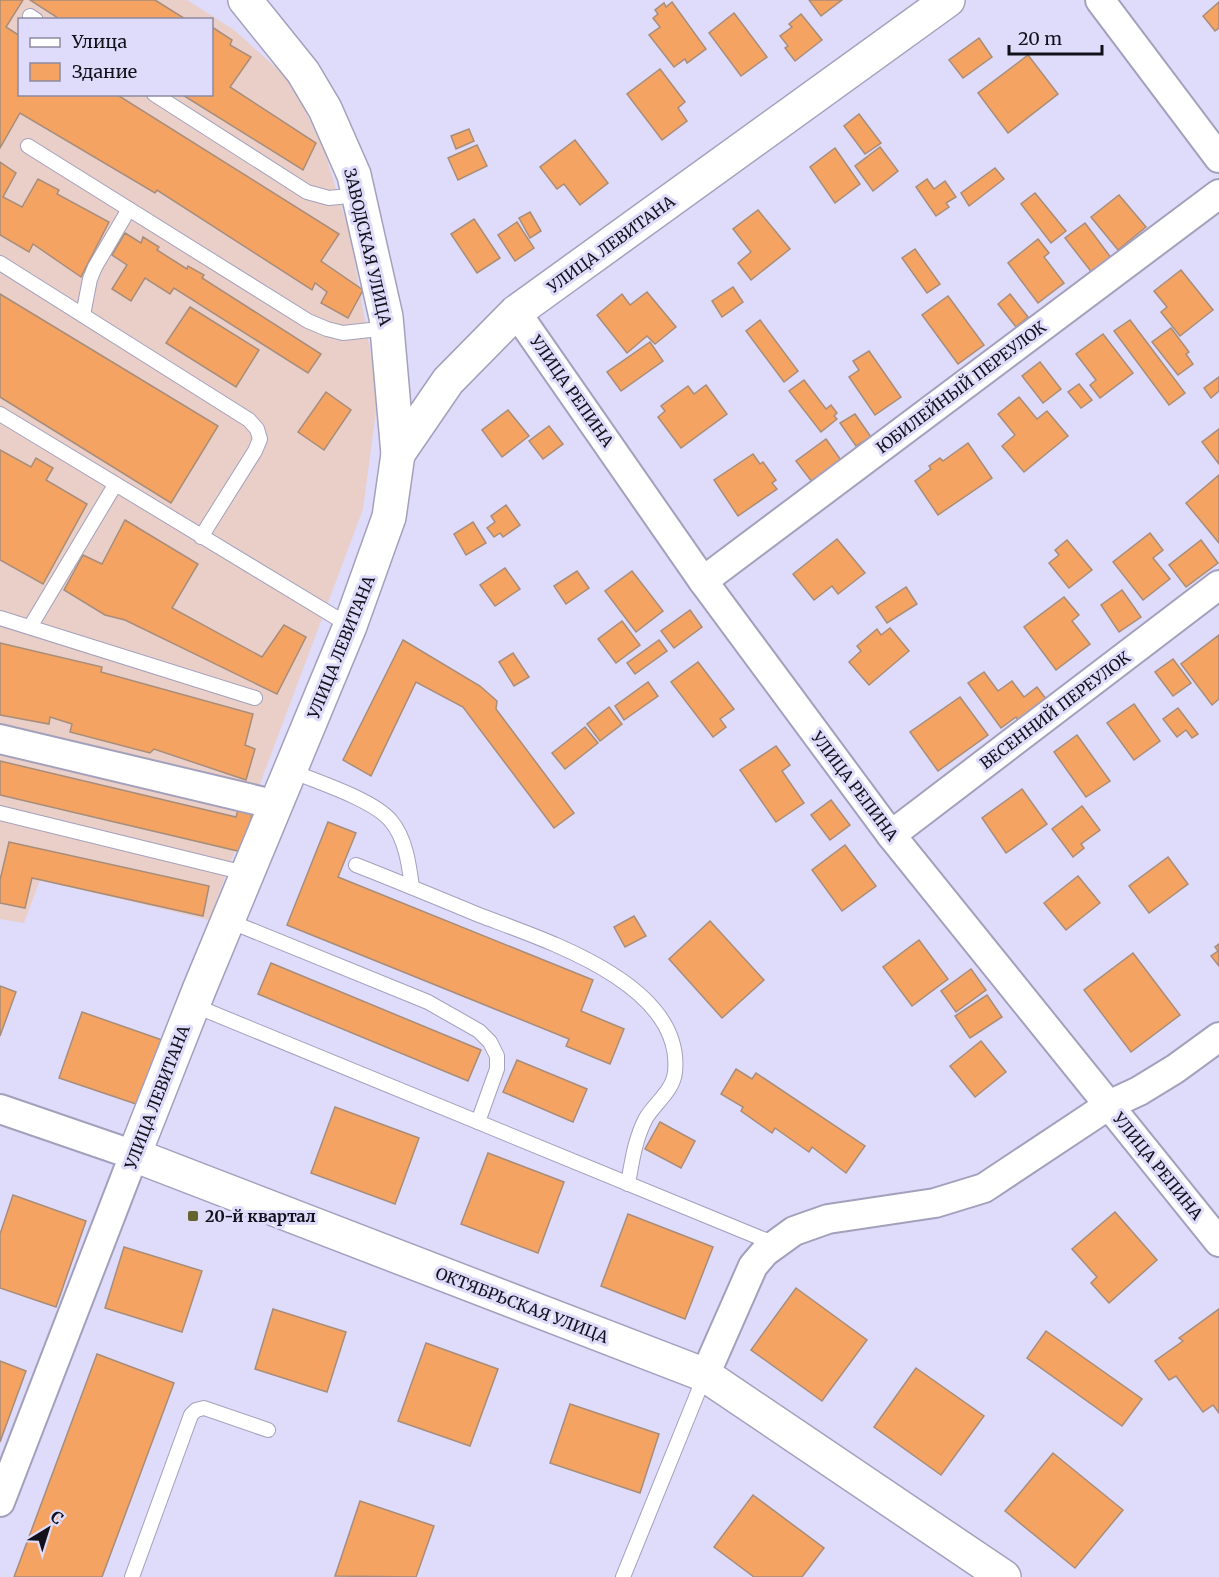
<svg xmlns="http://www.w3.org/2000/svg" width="1219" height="1577" font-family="Merriweather,serif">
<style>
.industrial{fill:#e9cfc8;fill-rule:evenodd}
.building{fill:#f5a362;stroke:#a78d7a;stroke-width:1.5}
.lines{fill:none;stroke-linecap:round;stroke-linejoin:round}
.service-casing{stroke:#a3a0bc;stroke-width:16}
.minor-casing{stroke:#a3a0bc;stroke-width:32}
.tertiary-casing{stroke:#a3a0bc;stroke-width:36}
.service{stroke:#fff;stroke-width:14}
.minor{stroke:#fff;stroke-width:28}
.tertiary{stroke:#fff;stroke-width:33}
.poi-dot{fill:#68622e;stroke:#dfdbfa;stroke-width:2}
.labels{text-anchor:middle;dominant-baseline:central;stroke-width:6;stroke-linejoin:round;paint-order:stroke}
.street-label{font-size:16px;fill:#12111b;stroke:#dfdbfa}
.poi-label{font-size:16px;font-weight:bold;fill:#12111b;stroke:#dfdbfa;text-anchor:start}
</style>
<rect width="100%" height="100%" fill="#dfdbfa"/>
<!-- industrial -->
<path class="industrial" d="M0 0H187L234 30 291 81 325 153 350 235 378 396 363 509 209 920 40 880 24 923 0 919ZM20 20H212V94H20Z"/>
<!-- building -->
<g class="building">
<path d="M0 0H23L6 27 20 36V94H116L339 234 321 261 363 290 348 318 321 303 327 292 315 283 312 290 157 190 155 193 20 113 0 148Z"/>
<path d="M30 0H155L187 20H61Z"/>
<path d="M809 0H842L821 16Z"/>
<path d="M672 2 706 49 687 63 685 59 674 67 649 35 660 27 653 18 658 14 655 10 664 3 666 7Z"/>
<path d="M1219 2V28L1215 31 1203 16Z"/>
<path d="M734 13 767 57 741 76 709 33Z"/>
<path d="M801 14 822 40 795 61 785 48 788 46 780 36 792 27 789 24Z"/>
<path d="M212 27 232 40 230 45 251 57 230 87 316 143 303 170 181 94H212Z"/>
<path d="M979 38 992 57 963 78 949 60Z"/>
<path d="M1028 55 1058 94 1008 133 978 93Z"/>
<path d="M660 69 685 102 678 108 687 121 662 140 627 94Z"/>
<path d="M859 114 881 143 865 154 844 126Z"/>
<path d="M469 129 474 141 456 149 451 136Z"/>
<path d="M575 140 608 183 580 205 564 184 557 189 540 167Z"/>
<path d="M477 145 487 166 458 180 448 158Z"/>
<path d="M880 147 898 171 873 191 855 166Z"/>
<path d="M835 148 860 184 835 203 810 167Z"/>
<path d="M0 162 16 173 3 197 22 207 38 179 59 190 57 194 109 222 81 277 33 244 29 252 0 235Z"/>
<path d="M995 168 1004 179 969 206 961 193Z"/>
<path d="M927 179 934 189 945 181 956 197 946 203 949 207 936 216 916 187Z"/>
<path d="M1035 193 1066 231 1051 243 1021 204Z"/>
<path d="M1119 195 1146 227 1118 250 1091 217Z"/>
<path d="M758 210 790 249 751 280 738 263 751 252 733 229Z"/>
<path d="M530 212 541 231 530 238 519 218Z"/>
<path d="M474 219 500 258 477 273 451 234Z"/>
<path d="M517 222 534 248 515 261 498 235Z"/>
<path d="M1085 223 1112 259 1093 274 1065 238Z"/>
<path d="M125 233 141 243 143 237 159 247 157 250 187 269 188 266 204 275 202 278 321 354 308 373 174 288 170 294 145 278 131 301 112 289 127 265 112 255Z"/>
<path d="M1038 239 1049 253 1044 257 1064 283 1038 303 1008 263Z"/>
<path d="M915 249 940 284 927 293 902 258Z"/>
<path d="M1181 270 1213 310 1180 336 1161 312 1167 307 1154 291Z"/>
<path d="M733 287 743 302 722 317 712 301Z"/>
<path d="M647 292 676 327 655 344 647 336 627 353 597 315 622 294 630 305Z"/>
<path d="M0 294 218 426 171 503 0 397Z"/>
<path d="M1010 294 1028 317 1016 327 998 304Z"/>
<path d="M948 296 984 345 958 364 922 315Z"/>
<path d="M190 307 259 350 236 387 166 343Z"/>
<path d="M760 320 798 371 784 382 746 331Z"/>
<path d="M1130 320 1185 393 1169 405 1114 331Z"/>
<path d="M1171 328 1189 352 1186 354 1193 364 1178 375 1152 342Z"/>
<path d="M1103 334 1133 373 1100 398 1090 385 1096 380 1076 354Z"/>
<path d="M650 342 663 361 621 391 607 372Z"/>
<path d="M869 351 901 397 875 415 849 377 859 370 853 361Z"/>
<path d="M1040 362 1061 389 1043 403 1022 376Z"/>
<path d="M1219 377V391L1211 398 1204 388Z"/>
<path d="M804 380 826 409 831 405 837 413 834 416 837 419 821 432 789 391Z"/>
<path d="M1079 384 1092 400 1081 408 1068 392Z"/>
<path d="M706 385 727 414 681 448 658 417 665 411 661 406 688 386 694 394Z"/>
<path d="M326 392 351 410 324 450 298 432Z"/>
<path d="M1019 397 1037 419 1047 411 1068 436 1024 472 1002 446 1015 435 998 414Z"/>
<path d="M508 410 529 436 502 457 482 430Z"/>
<path d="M855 414 871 437 856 446 840 423Z"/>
<path d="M549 426 563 444 543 459 529 441Z"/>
<path d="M1219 429V464L1202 442Z"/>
<path d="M826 439 841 460 812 482 796 461Z"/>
<path d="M968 443 992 478 938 515 915 481 931 469 929 466 940 458 943 461Z"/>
<path d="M0 450 31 467 36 458 53 468 46 480 87 504 43 584 0 560Z"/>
<path d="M753 454 760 464 763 462 776 480 772 483 777 489 738 516 714 480Z"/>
<path d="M1219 475V543L1186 503Z"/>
<path d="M506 505 520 525 503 537 500 533 494 537 487 528 495 522 491 516Z"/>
<path d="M125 520 198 564 172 608 262 657 284 625 306 637 277 694 125 620 105 615 64 590 83 555 102 564Z"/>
<path d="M473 522 486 543 466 555 454 534Z"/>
<path d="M1150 533 1163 550 1153 558 1170 579 1143 600 1113 562Z"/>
<path d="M837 539 865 573 838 594 832 586 814 600 793 574Z"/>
<path d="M1067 540 1092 570 1069 588 1049 563 1059 555 1055 550Z"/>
<path d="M1201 540 1218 563 1186 587 1169 565Z"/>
<path d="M505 568 520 589 495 606 480 585Z"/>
<path d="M577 571 589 588 566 604 554 586Z"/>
<path d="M632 571 663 611 636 632 605 591Z"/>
<path d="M906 587 917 604 887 623 876 607Z"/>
<path d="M1122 590 1141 617 1119 632 1101 605Z"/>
<path d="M1064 597 1079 615 1072 621 1090 644 1056 670 1024 627Z"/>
<path d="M690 610 702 627 674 648 661 631Z"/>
<path d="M622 621 640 645 616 663 598 639Z"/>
<path d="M890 628 909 651 869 685 849 662 861 651 857 646 877 629 881 635Z"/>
<path d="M1219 635V699L1212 705 1181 664Z"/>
<path d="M403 640 480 686 497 701 496 709 574 813 554 828 463 707 416 682 371 776 343 760Z"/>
<path d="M659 640 667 651 635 674 627 663Z"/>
<path d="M0 643 102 667 101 672 253 714 245 745 255 749 246 780 154 749 150 753 70 732 72 724 50 717 49 724 0 715Z"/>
<path d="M513 653 529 677 514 686 499 662Z"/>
<path d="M1173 659 1191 683 1173 696 1155 672Z"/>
<path d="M698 662 734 709 720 719 726 727 713 737 671 682Z"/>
<path d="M984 672 998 691 1012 681 1024 697 1037 687 1050 704 1021 725 1016 717 1001 728 968 683Z"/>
<path d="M648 682 658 696 624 720 615 706Z"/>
<path d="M960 697 988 735 938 771 910 732Z"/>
<path d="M1134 704 1160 741 1134 760 1107 723Z"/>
<path d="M609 707 622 724 600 741 587 724Z"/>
<path d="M1178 708 1198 734 1192 738 1186 730 1177 737 1163 719Z"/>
<path d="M585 727 598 743 565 769 552 753Z"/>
<path d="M1077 735 1110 781 1086 797 1054 752Z"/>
<path d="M776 746 790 765 782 771 804 803 776 822 740 770Z"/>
<path d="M0 761 236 817 238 810 252 815 242 852 0 795Z"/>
<path d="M1022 789 1047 824 1006 853 982 818Z"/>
<path d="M831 800 850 825 830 840 811 815Z"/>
<path d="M1082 806 1100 830 1081 844 1084 848 1073 857 1052 829Z"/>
<path d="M328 822 356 833 338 877 593 980 581 1011 624 1029 610 1064 566 1046 569 1039 287 925Z"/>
<path d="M9 842 209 886 203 916 32 878 25 908 0 903V880Z"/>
<path d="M845 845 876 886 842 911 812 870Z"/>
<path d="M1168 857 1188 884 1149 913 1129 886Z"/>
<path d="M1078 876 1100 903 1066 930 1044 903Z"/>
<path d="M634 916 646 936 625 947 614 927Z"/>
<path d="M710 921 764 980 722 1018 669 959Z"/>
<path d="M919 940 948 979 912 1006 883 967Z"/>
<path d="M1219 944V966L1211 956 1218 951 1215 947Z"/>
<path d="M1133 953 1180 1015 1131 1052 1084 990Z"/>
<path d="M271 963 481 1050 468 1081 258 994Z"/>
<path d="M971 969 986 990 956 1012 941 991Z"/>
<path d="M0 986 16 992 0 1036Z"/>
<path d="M987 995 1002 1017 970 1038 955 1016Z"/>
<path d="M82 1012 165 1041 142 1106 59 1078Z"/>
<path d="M981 1041 1006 1072 975 1097 950 1066Z"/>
<path d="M517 1060 587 1089 573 1122 503 1092Z"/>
<path d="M736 1069 752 1079 756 1073 865 1146 846 1173 812 1147 809 1152 775 1128 772 1133 741 1111 743 1107 721 1094Z"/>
<path d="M335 1107 419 1138 395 1204 311 1173Z"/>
<path d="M660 1122 695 1141 681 1168 645 1149Z"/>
<path d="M488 1153 564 1182 538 1253 461 1224Z"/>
<path d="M13 1195 86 1221 56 1307 0 1288V1234Z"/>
<path d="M1115 1212 1157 1260 1109 1303 1091 1283 1097 1277 1072 1249Z"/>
<path d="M628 1214 713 1247 685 1319 601 1286Z"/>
<path d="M124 1247 202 1271 182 1332 105 1308Z"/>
<path d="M796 1288 867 1340 822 1401 751 1350Z"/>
<path d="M273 1309 346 1332 327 1392 255 1369Z"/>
<path d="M1219 1309V1413L1213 1405 1203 1412 1176 1376 1169 1380 1155 1361 1183 1341 1179 1338Z"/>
<path d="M1046 1331 1142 1399 1122 1426 1027 1358Z"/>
<path d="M426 1343 498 1369 470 1446 398 1421Z"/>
<path d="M97 1354 174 1383 102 1577H14Z"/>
<path d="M0 1361 26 1371 0 1442Z"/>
<path d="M916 1368 984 1416 941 1475 874 1427Z"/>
<path d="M570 1404 659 1434 640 1493 550 1463Z"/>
<path d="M1053 1453 1123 1510 1075 1568 1005 1511Z"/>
<path d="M753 1495 824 1548 802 1577H754L714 1547Z"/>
<path d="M360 1501 434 1526 416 1577 335 1576Z"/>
</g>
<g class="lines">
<defs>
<g id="service">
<path d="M30 16 36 20"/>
<path d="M154 94 307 192 329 198 358 195"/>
<path d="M28 146 308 321 327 329 343 333 388 328"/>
<path d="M0 263 249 420 257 429 260 439 255 451 201 537"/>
<path d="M83 315 90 279 95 267 129 209"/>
<path d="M0 414 350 626"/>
<path d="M0 618 255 698"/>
<path d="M30 627 115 485"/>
<path d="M291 771C318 782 374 800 391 821 406 839 409 865 412 887"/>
<path d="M0 813 249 874"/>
<path d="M356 865C397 881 438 898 479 915 544 940 684 983 675 1072 673 1091 655 1103 646 1118 635 1139 632 1161 628 1184"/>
<path d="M229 921 428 1002 479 1031 490 1042 497 1056V1069L478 1122"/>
<path d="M193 1005 775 1244"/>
<path d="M132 1577 191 1415 196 1410 204 1408 268 1430"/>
<path d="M623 1577 705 1375"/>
</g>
<g id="minor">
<path d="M1100 0 1219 158"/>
<path d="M516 312 703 581 891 835 1219 1242"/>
<path d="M703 581 1219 194"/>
<path d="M0 739 277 805"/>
<path d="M891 835 1219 585"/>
<path d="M0 1109 134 1155 0 1502"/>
<path d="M705 1375 753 1266 765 1252 794 1231 828 1219 935 1203 984 1188 1109 1105 1139 1091 1175 1069 1219 1037"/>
</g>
<g id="tertiary">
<path d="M245 0 303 72 325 109 354 175 386 317 398 454"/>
<path d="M948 0 516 312 448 381 398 454 389 517 350 626 199 990 134 1155 705 1375 1004 1577"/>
</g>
</defs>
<!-- service casing -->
<use href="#service" class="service-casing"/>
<!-- minor casing -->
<use href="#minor" class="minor-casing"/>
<!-- tertiary casing -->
<use href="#tertiary" class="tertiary-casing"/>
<!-- service -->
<use href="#service" class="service"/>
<!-- minor -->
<use href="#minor" class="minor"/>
<!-- tertiary -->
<use href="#tertiary" class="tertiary"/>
</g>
<!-- markers -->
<rect class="poi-dot" x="187" y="1210" width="12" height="12" rx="3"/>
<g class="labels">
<!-- street labels -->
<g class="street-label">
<text transform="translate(611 244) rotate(-36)">УЛИЦА ЛЕВИТАНА</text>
<text transform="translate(368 247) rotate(77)">ЗАВОДСКАЯ УЛИЦА</text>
<text transform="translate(961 387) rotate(-37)">ЮБИЛЕЙНЫЙ ПЕРЕУЛОК</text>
<text transform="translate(572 391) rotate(55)">УЛИЦА РЕПИНА</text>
<text transform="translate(341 647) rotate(-68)">УЛИЦА ЛЕВИТАНА</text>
<text transform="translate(1055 710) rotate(-37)">ВЕСЕННИЙ ПЕРЕУЛОК</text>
<text transform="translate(855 786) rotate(53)">УЛИЦА РЕПИНА</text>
<text transform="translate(157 1097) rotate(-69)">УЛИЦА ЛЕВИТАНА</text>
<text transform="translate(1158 1166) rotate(51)">УЛИЦА РЕПИНА</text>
<text transform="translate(522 1305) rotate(21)">ОКТЯБРЬСКАЯ УЛИЦА</text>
</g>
<!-- poi labels -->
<g class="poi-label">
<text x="205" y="1216">20-й квартал</text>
</g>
</g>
<!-- legend -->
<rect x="18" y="18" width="195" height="78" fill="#dfdbfa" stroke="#8d8aa1" stroke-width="1.5"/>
<rect x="30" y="38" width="30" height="9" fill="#ffffff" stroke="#8d8aa1" stroke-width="1.5"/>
<text x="72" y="48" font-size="18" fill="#12111b">Улица</text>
<rect x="30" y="63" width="30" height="18" fill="#f5a362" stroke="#8d8aa1" stroke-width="1.5"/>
<text x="72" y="78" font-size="18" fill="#12111b">Здание</text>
<!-- north arrow -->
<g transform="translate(48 1529) rotate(38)" stroke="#dfdbfa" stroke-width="4.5" paint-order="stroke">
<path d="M0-4.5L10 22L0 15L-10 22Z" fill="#12111b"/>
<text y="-9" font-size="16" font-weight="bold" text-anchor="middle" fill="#12111b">С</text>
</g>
<!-- scale -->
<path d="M1009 45v9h93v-9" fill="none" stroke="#12111b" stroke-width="3"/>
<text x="1018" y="45" font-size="18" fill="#12111b" stroke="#dfdbfa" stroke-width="4.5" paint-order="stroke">20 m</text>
</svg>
